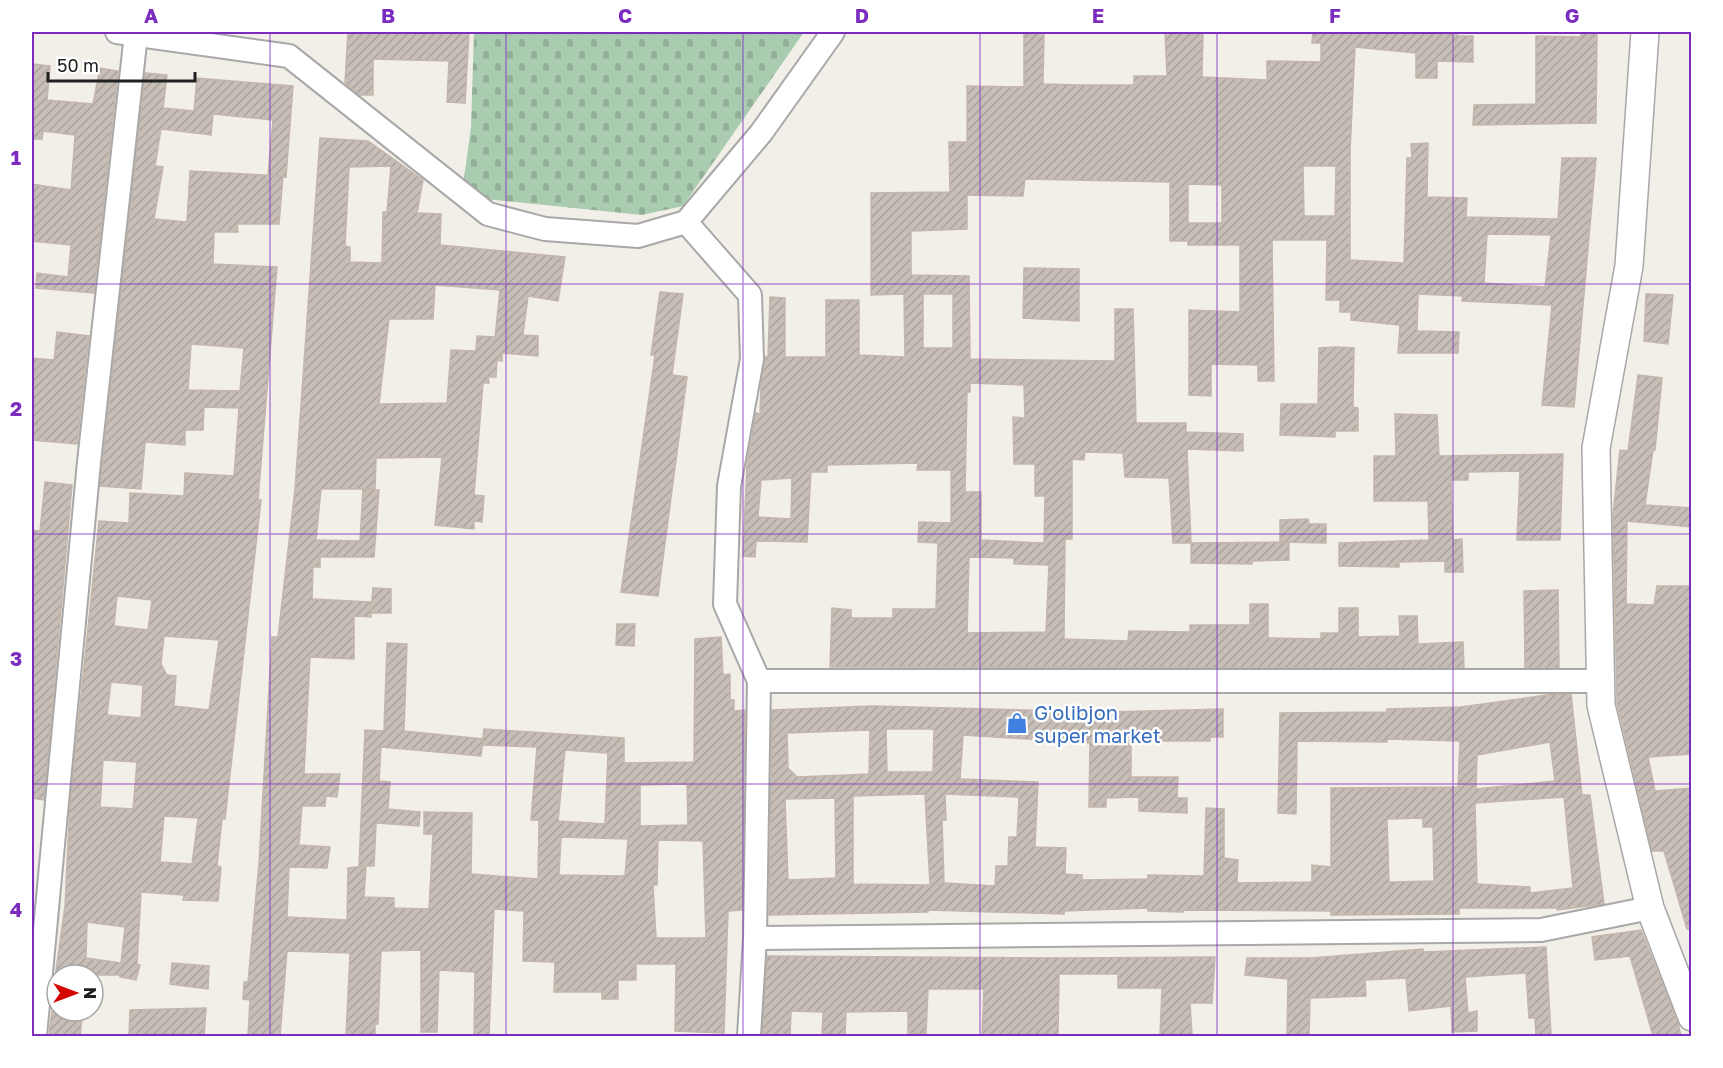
<svg xmlns="http://www.w3.org/2000/svg" width="1723" height="1068" font-family="'Golos Text',sans-serif">
<style>
.cemetery{fill:url(#cemetery-stones)}
.building{fill:url(#building-hatch);stroke:#c4b6aa;stroke-width:1.5;fill-rule:evenodd}
.lines{fill:none;stroke-linecap:round;stroke-linejoin:round}
.minor-casing{stroke:#a8a8a8;stroke-width:26}
.tertiary-casing{stroke:#a8a8a8;stroke-width:30}
.minor{stroke:#fff;stroke-width:22}
.tertiary{stroke:#fff;stroke-width:27}
.grid{fill:none;stroke:#7b2cbf;stroke-width:1.5;stroke-opacity:0.55}
.labels{text-anchor:middle;dominant-baseline:central;stroke-width:5;stroke-linejoin:round;paint-order:stroke}
.shop-label{font-size:20px;fill:#366cbe;stroke:#fff;text-anchor:start}
.neatline{fill:none;stroke:#7b2cbf;stroke-width:2}
.grid-label{font-size:20px;text-anchor:middle;font-weight:bold;fill:#7b2cbf}
</style>
<defs>
<pattern id="cemetery-stones" width="16" height="16" patternUnits="userSpaceOnUse" patternTransform="scale(1.5)"><rect width="16" height="16" fill="#a9cbaf"/><path d="M2 7V4a2 2 0 0 1 4 0v3zM10 15v-3a2 2 0 0 1 4 0v3z" fill="#91ae96"/></pattern>
<pattern id="building-hatch" width="6" height="6" patternUnits="userSpaceOnUse" patternTransform="scale(1.5)"><rect width="6" height="6" fill="#c7beb7"/><path d="M-1 1l2-2M0 6l6-6M5 7l2-2" fill="none" stroke="#aba39d"/></pattern>
</defs>
<rect width="100%" height="100%" fill="#f2efe8"/>
<!-- cemetery -->
<path class="cemetery" d="M474 32H804L683 206 642 215 485 199 463 186 471 127Z"/>
<!-- building -->
<g class="building">
<path d="M348 32H469L465 103 447 102 449 61 373 59V95H359L345 83Z"/>
<path d="M1024 32H1044L1043 84 1080 85H1134V76H1167L1165 32H1203L1202 77 1267 80V61L1321 62V43H1312L1313 32H1458L1457 36H1473V62L1437 61V78H1416V53L1355 47 1350 151V260L1404 263 1407 158H1412L1411 144 1428 143 1427 197 1467 198 1466 217 1558 219 1562 158H1596L1574 407 1542 405 1552 305 1462 301 1463 296 1418 294 1417 331 1459 332 1458 353H1398L1400 325 1351 320V312H1340V300H1326L1327 240H1272L1274 381H1258V365L1211 364V396L1189 395V310L1240 312V245H1188V241H1170V182L1025 179 1023 196 967 195V229L911 231V275L969 276 970 359 1115 361V309H1133L1136 423H1186V432L1243 434V451L1187 449 1191 543H1173L1169 478 1125 477 1123 453 1085 452 1084 460 1072 459V539H1065L1064 639 1128 641 1129 631 1190 632V625H1250V604H1268V638L1321 639V633H1339V608H1358V637L1400 636 1399 616H1417L1418 644 1463 642 1464 668 830 667 832 608 851 610V618H893V609H936L938 543 918 542 919 522 951 523V470H917L918 463 827 465V472H811L807 542 756 541 755 557 743 556 747 464 756 413 760 414 761 386 765 357H768L770 297 785 298V357H826V300H859V355L905 357 904 294 871 295V193L950 192 949 142H967V86L1024 87ZM1303 166H1336L1335 216H1304ZM1188 184 1222 185V223H1188ZM1487 234 1551 235 1545 287 1484 283ZM923 294H953V348H923ZM970 383 1024 385 1025 418 1013 417 1014 464H1035V496H1045L1044 543 981 540V492H965L967 392H970ZM792 478 791 519 758 517 761 480ZM969 557 1014 558V564L1049 565 1046 632 967 633Z"/>
<path d="M1581 32H1597L1596 123 1473 125 1474 105 1536 104V36L1581 37Z"/>
<path d="M32 64 50 66 47 100 93 104 100 68 118 71 94 293 36 288 37 273 68 277 71 245 32 241V184L71 190 75 135 43 131 42 139H32Z"/>
<path d="M145 73 167 75 163 108 194 111 197 78 293 86 286 177 283 176 279 224H237L238 232H214L213 264 277 267 258 500H261L225 819H222L217 866 221 867 218 901 183 900 184 895 141 892 137 965H140L136 980 120 977V975H57V992H53L65 906 70 803 99 521 129 523 130 493 184 496 185 473 234 476 239 408 204 407 203 430H185V445L145 442 141 489 100 486ZM213 114 273 120 268 175 283 176 190 171 187 222 154 219 163 167 155 166 161 129 211 135ZM191 344 244 348 240 391 188 390ZM117 596 152 600 148 630 114 626ZM164 636 219 640 209 710 174 706 176 676 167 675 161 664ZM111 682 143 685 141 718 107 715ZM103 760 137 762 133 809 100 807ZM164 816 198 818 192 864 160 862ZM87 922 125 927 121 963 86 958Z"/>
<path d="M320 138 368 141 423 180 417 213 441 214 440 245 565 257 558 301 528 296 523 335 538 336V356L502 353V361L497 360 496 377H488L489 383H483L474 495 484 496 482 522 474 521V529L435 525 442 457 376 458 375 489H363L379 490 374 557H320V567H313L312 599 371 602V617L354 616V659L310 657 304 774H340L337 797 326 796 325 806H302L299 845 330 847 327 868 289 867 287 917 347 920 348 868 366 866 364 897 394 898V908L429 909 433 834H424V812L472 813 471 874 538 879 539 820H531L537 747 482 745 484 729 624 738V763L694 762 695 639 721 637 723 675 730 674V700H734V711L745 710 742 910 728 911 724 1033 675 1031 676 964H636V980H618V999H602V992H554L555 962 523 961 524 911 494 909 489 1036H474L475 972 439 970 437 1032H421V950L381 951 378 1024H375V1036H346L350 953 287 951 280 1036H248L250 1000 243 999 244 982H248L259 863 272 637H278L295 489ZM391 166 387 212H383L382 263 350 262V247L345 246 349 167ZM435 285 500 290 495 337 477 336 476 351 451 350 447 403 379 404 389 319H433ZM321 489H363L360 541 316 540ZM565 750 608 753 605 824 558 821ZM687 784 688 825 640 826V785ZM561 837 628 839 625 876 559 875ZM658 840 703 841 706 938H656L653 885H657Z"/>
<path d="M1024 268 1079 269V321L1023 318Z"/>
<path d="M660 292 683 294 672 375 687 377 658 596 621 592 655 355H651Z"/>
<path d="M1646 294 1673 295 1668 344 1644 341Z"/>
<path d="M57 332 89 336 77 444 32 440V358L54 360Z"/>
<path d="M1337 347 1354 348 1353 407 1358 408V431H1335V437L1280 435 1281 404H1318L1319 348Z"/>
<path d="M1638 375 1662 378 1655 450H1653L1645 505 1692 508V527L1627 521 1626 604 1654 605 1657 586H1692V754L1648 757 1655 791 1692 788V929H1687L1664 851H1652L1617 703 1613 514 1620 450 1628 451Z"/>
<path d="M1395 414 1437 415 1439 456 1563 454 1560 540H1517L1520 471 1468 472V480H1451L1453 540 1462 539 1463 572H1445V561L1399 562V567L1339 566V543L1429 540 1428 501H1374V456H1396Z"/>
<path d="M45 482 72 485 44 800 32 798V530L40 531Z"/>
<path d="M1308 519 1309 524H1326V543L1280 542V520Z"/>
<path d="M1289 542V560L1252 561V564L1191 563V543Z"/>
<path d="M373 588 391 589V613H371Z"/>
<path d="M1558 590 1559 668H1525L1524 591Z"/>
<path d="M617 624H635L634 646 616 645Z"/>
<path d="M387 643 407 644 404 731 483 739 481 756 381 747 379 781 390 782 388 809 420 812 419 826 376 823 374 866H359L365 730 384 731Z"/>
<path d="M1554 694H1571L1582 795H1590L1604 904 1557 910V908H1459V914L1331 915V911L1184 910 1183 912 1148 911V908L1064 911V914L928 910V912L769 915 772 710 872 706 1108 712 1223 709V737H1210V741H1131V777H1178L1177 798H1187V813L1139 811V797L1106 798V807H1089L1090 743 963 735 960 779 1038 782 1035 847 1066 848 1065 874 1082 875V880L1148 879V875L1204 876 1206 808 1224 809V858L1238 860 1237 883 1312 882V865L1331 867V788L1458 787 1460 741 1387 739V742L1297 741 1296 814 1278 813 1280 713 1387 712V709L1461 707ZM886 729H934L933 772H887ZM870 730 869 774 797 777 788 768 787 733ZM1550 742 1555 781 1476 789 1477 755ZM925 794 930 885 853 884V796ZM945 794 1019 797 1017 837H1009L1008 866H996L995 886 944 883 942 820H946ZM1564 797 1573 888 1530 893V887L1477 884 1475 803ZM835 798 836 878 788 880 785 799ZM1423 818V827H1433L1434 881 1389 882 1387 819Z"/>
<path d="M1641 930 1678 1023 1681 1036H1653L1630 956 1595 960 1592 937Z"/>
<path d="M1546 947 1551 1036H1536L1535 1018H1529L1526 973 1465 977 1468 1013 1477 1011V1031L1452 1032 1451 1006 1409 1011 1406 978 1365 980 1366 996 1310 998 1309 1036H1287L1288 979 1245 975 1247 958H1311L1423 949V952Z"/>
<path d="M767 956 1065 958 1215 957 1212 1003H1190L1192 1036H1160L1162 988H1118V974H1059L1058 1036H982L984 989H928L926 1034 908 1033V1011L846 1012 845 1036H822L823 1012 791 1011 790 1036H762Z"/>
<path d="M172 963 209 966 208 989 170 984Z"/>
<path d="M206 1008 204 1036H129L130 1010Z"/>
<path d="M52 1011H83L80 1036H49Z"/>
</g>
<g class="lines">
<defs>
<g id="minor">
<path d="M117 32 289 56 488 214 545 229 638 236 686 222 761 133 833 32"/>
<path d="M686 222 750 295 752 359 729 486 725 604 759 681 755 938 749 1036"/>
<path d="M759 681H1600"/>
<path d="M755 938 1541 930 1650 908"/>
<path d="M35 1036 89 462 136 34"/>
</g>
<path id="tertiary" d="M1645 32 1629 266 1596 448 1601 705 1650 908 1692 1017"/>
</defs>
<!-- minor casing -->
<use href="#minor" class="minor-casing"/>
<!-- tertiary casing -->
<use href="#tertiary" class="tertiary-casing"/>
<!-- minor -->
<use href="#minor" class="minor"/>
<!-- tertiary -->
<use href="#tertiary" class="tertiary"/>
</g>
<!-- grid -->
<path class="grid" d="M270 32V1036M506 32V1036M743 32V1036M980 32V1036M1217 32V1036M1453 32V1036M32 284H1692M32 534H1692M32 784H1692"/>
<!-- icons -->
<defs>
<symbol id="shop-bare" viewBox="-9 -9 18 18"><path d="M-5-2.5h2.3a2.7 3.5 0 0 1 5.4 0H5L5.5 6h-11ZM-1.5-2.5h3a1.5 2.3 0 0 0-3 0Z" fill="#3f7fe0" stroke="#fff" stroke-width="2.5" paint-order="stroke"/></symbol>
</defs>
<g fill-rule="evenodd">
<use href="#shop-bare" x="1002" y="708" width="30" height="30"/>
</g>
<g class="labels">
<!-- shop labels -->
<g class="shop-label">
<text x="1034" y="712">G'olibjon<tspan x="1034" dy="23">super market</tspan></text>
</g>
</g>
<!-- border -->
<rect width="1723" height="1068" fill="none" stroke="#ffffff" stroke-width="66"/>
<!-- north arrow -->
<g transform="translate(75 993) rotate(90)"><circle r="28" fill="#ffffff" stroke="#a6a6a6" stroke-width="1.5"/>
<path d="M0-4.5L10 22L0 15L-10 22Z" fill="#d30500"/>
<text y="-9" font-size="16" font-weight="bold" text-anchor="middle" fill="#212121">N</text>
</g>
<!-- scale -->
<path d="M48 72v9h147v-9" fill="none" stroke="#212121" stroke-width="3"/>
<text x="57" y="72" font-size="18" fill="#212121" stroke="#ffffff" stroke-width="4.5" paint-order="stroke">50 m</text>
<rect x="33" y="33" width="1657" height="1002" class="neatline"/>
<g class="grid-label">
<text x="151" y="23">A</text>
<text x="388" y="23">B</text>
<text x="625" y="23">C</text>
<text x="862" y="23">D</text>
<text x="1098" y="23">E</text>
<text x="1335" y="23">F</text>
<text x="1572" y="23">G</text>
<text x="16" y="165">1</text>
<text x="16" y="416">2</text>
<text x="16" y="666">3</text>
<text x="16" y="917">4</text>
</g>
</svg>
